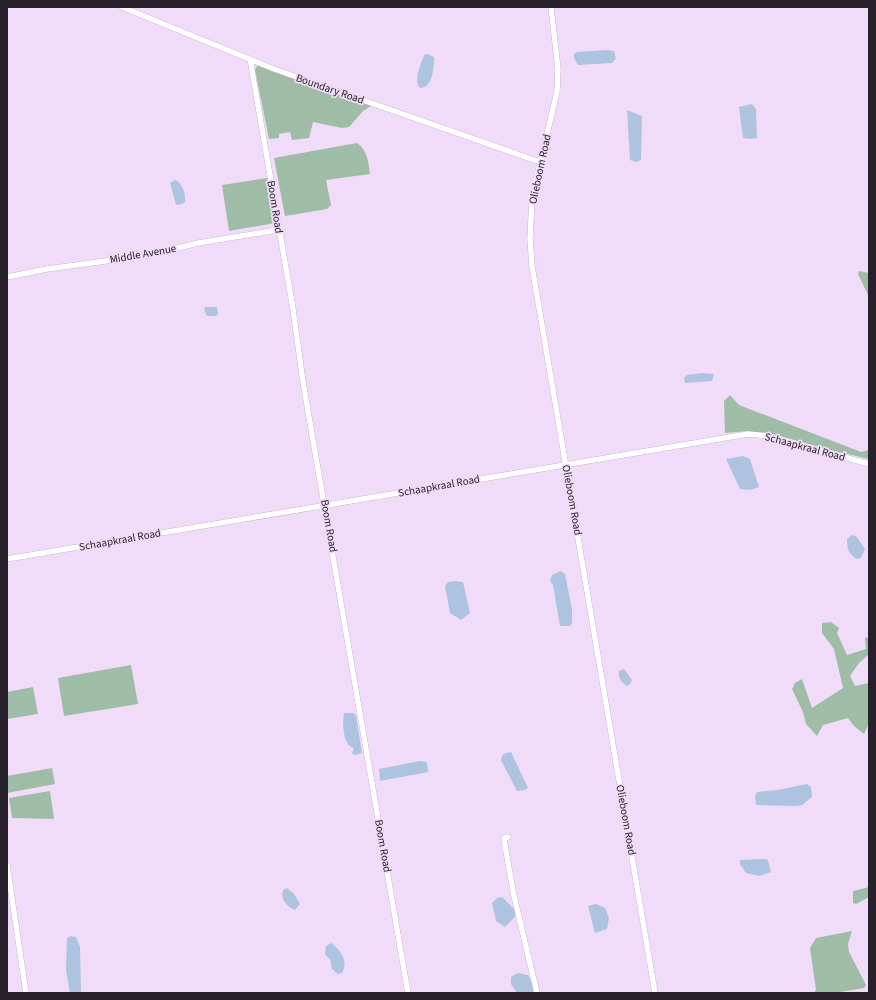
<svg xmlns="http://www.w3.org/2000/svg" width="876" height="1000" font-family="'Source Sans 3',sans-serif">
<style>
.green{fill:#9fbca7}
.water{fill:#aec3df}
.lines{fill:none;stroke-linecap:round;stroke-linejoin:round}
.street-casing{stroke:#af9cb6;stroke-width:6}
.street{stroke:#fff;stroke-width:5.5}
.labels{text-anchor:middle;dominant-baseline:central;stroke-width:3.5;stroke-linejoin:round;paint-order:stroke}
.street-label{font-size:11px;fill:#28212b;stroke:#f0dcf8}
</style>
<rect width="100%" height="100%" fill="#f0dcf8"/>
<!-- green -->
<g class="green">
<path d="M257 66H259L371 106 363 111 349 127 342 128 313 122 309 138 292 140 290 132 279 134V138L269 139 255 70Z"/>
<path d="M357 143C368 151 368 161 370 174L326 180 331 205 327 209 285 216 274 158Z"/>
<path d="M267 178 275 223 229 231 222 185Z"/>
<path d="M859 271 869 273V297L858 274Z"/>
<path d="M730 395 739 405 861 452 869 450V459L748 431 725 433 724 401Z"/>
<path d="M831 622 839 628 837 633 847 655 866 649 865 638 869 637V654L859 663 850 676 855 686 869 683V723L864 734 854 726 848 718 823 725 817 736 806 724 803 712 792 689 795 683 802 679 812 708 843 688 834 649 822 633V623Z"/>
<path d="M131 665 138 704 64 716 58 678Z"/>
<path d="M33 687 38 714 7 719V692Z"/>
<path d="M52 768 55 784 7 793V776Z"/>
<path d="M50 791 54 819 12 818 9 798Z"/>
<path d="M869 887V897L856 904 853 903V891Z"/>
<path d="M852 931 848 944 849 952 866 985 864 988 834 993H814L816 990 810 948 816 938Z"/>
</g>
<!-- water -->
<g class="water">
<path d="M607 50 614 51 616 58 612 63 578 65 574 58V54L577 52Z"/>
<path d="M427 54 434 57C434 67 433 88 420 88 413 79 421 65 424 55Z"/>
<path d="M752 104 756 109 757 138 750 139 743 138 739 107Z"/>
<path d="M627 110 642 116 641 160 636 162 630 160Z"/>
<path d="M175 180C183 183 186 195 185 202L182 204 176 205 170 183Z"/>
<path d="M206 307H217L218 314 216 316H207L204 309Z"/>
<path d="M701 373 714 374 712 381 685 383 684 378 687 375Z"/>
<path d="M743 456 750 459 759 487 750 490 740 489 726 459Z"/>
<path d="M852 535 856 536 865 549 861 558 856 559C848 553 847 548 847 539Z"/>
<path d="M561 571 565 574 572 609V623L570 626H560L553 585 550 581 552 575Z"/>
<path d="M455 581 463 582 470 613 461 620 450 613 445 586 448 582Z"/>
<path d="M624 669 632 680 630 684 627 686C621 682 618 678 619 671Z"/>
<path d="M344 713H354L356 716 362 753 354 755 352 753 354 748C343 746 342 723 344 713Z"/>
<path d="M511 752 528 788 525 790 517 791 501 760 503 754Z"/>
<path d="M420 761 427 762 428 772 380 781 379 769Z"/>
<path d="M807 784 811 787 812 797 802 805 796 806 756 805 755 796 757 792 777 790Z"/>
<path d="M764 859 768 860 771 872 760 876 746 873 740 864V860Z"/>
<path d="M287 888 294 894 300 904 295 910C287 907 280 899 283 890Z"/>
<path d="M502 897 516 911 515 917 505 927 496 921 492 903 497 898Z"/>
<path d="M596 904 605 908 609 918 607 929 595 933 588 906Z"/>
<path d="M71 936 76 937 80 947 81 993H70L66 970 67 938Z"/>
<path d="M331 943C341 950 349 962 342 973L338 974C333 970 330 968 331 961L325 954 326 946Z"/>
<path d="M518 973 528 975 533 984V993H517L511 984V977Z"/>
</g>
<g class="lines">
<defs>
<g id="street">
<path d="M122 7 274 69 540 162"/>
<path d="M551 7 558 69 557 92 532 197 530 239 532 266 655 993"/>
<path d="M250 59 293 309 303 382 408 993"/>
<path d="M7 277 47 269 150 255 198 243 278 230"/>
<path d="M7 559 748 434 769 436 869 464"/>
<path d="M508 837 504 838V840L514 896 537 993"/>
<path d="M7 865 26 993"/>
</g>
</defs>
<!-- street casing -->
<use href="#street" class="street-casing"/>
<!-- street -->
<use href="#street" class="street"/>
</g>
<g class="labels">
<!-- street labels -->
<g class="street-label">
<text transform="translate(330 89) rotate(19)">Boundary Road</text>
<text transform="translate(540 169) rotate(-78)">Olieboom Road</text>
<text transform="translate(275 207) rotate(81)">Boom Road</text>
<text transform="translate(143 254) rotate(-10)">Middle Avenue</text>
<text transform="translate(805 447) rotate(15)">Schaapkraal Road</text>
<text transform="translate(439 486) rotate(-10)">Schaapkraal Road</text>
<text transform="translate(572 500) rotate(80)">Olieboom Road</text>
<text transform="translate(329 526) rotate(80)">Boom Road</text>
<text transform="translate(120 540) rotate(-10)">Schaapkraal Road</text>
<text transform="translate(626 820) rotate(80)">Olieboom Road</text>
<text transform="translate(383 846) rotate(80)">Boom Road</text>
</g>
</g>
<!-- border -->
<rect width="876" height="1000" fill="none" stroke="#28212b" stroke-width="16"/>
</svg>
